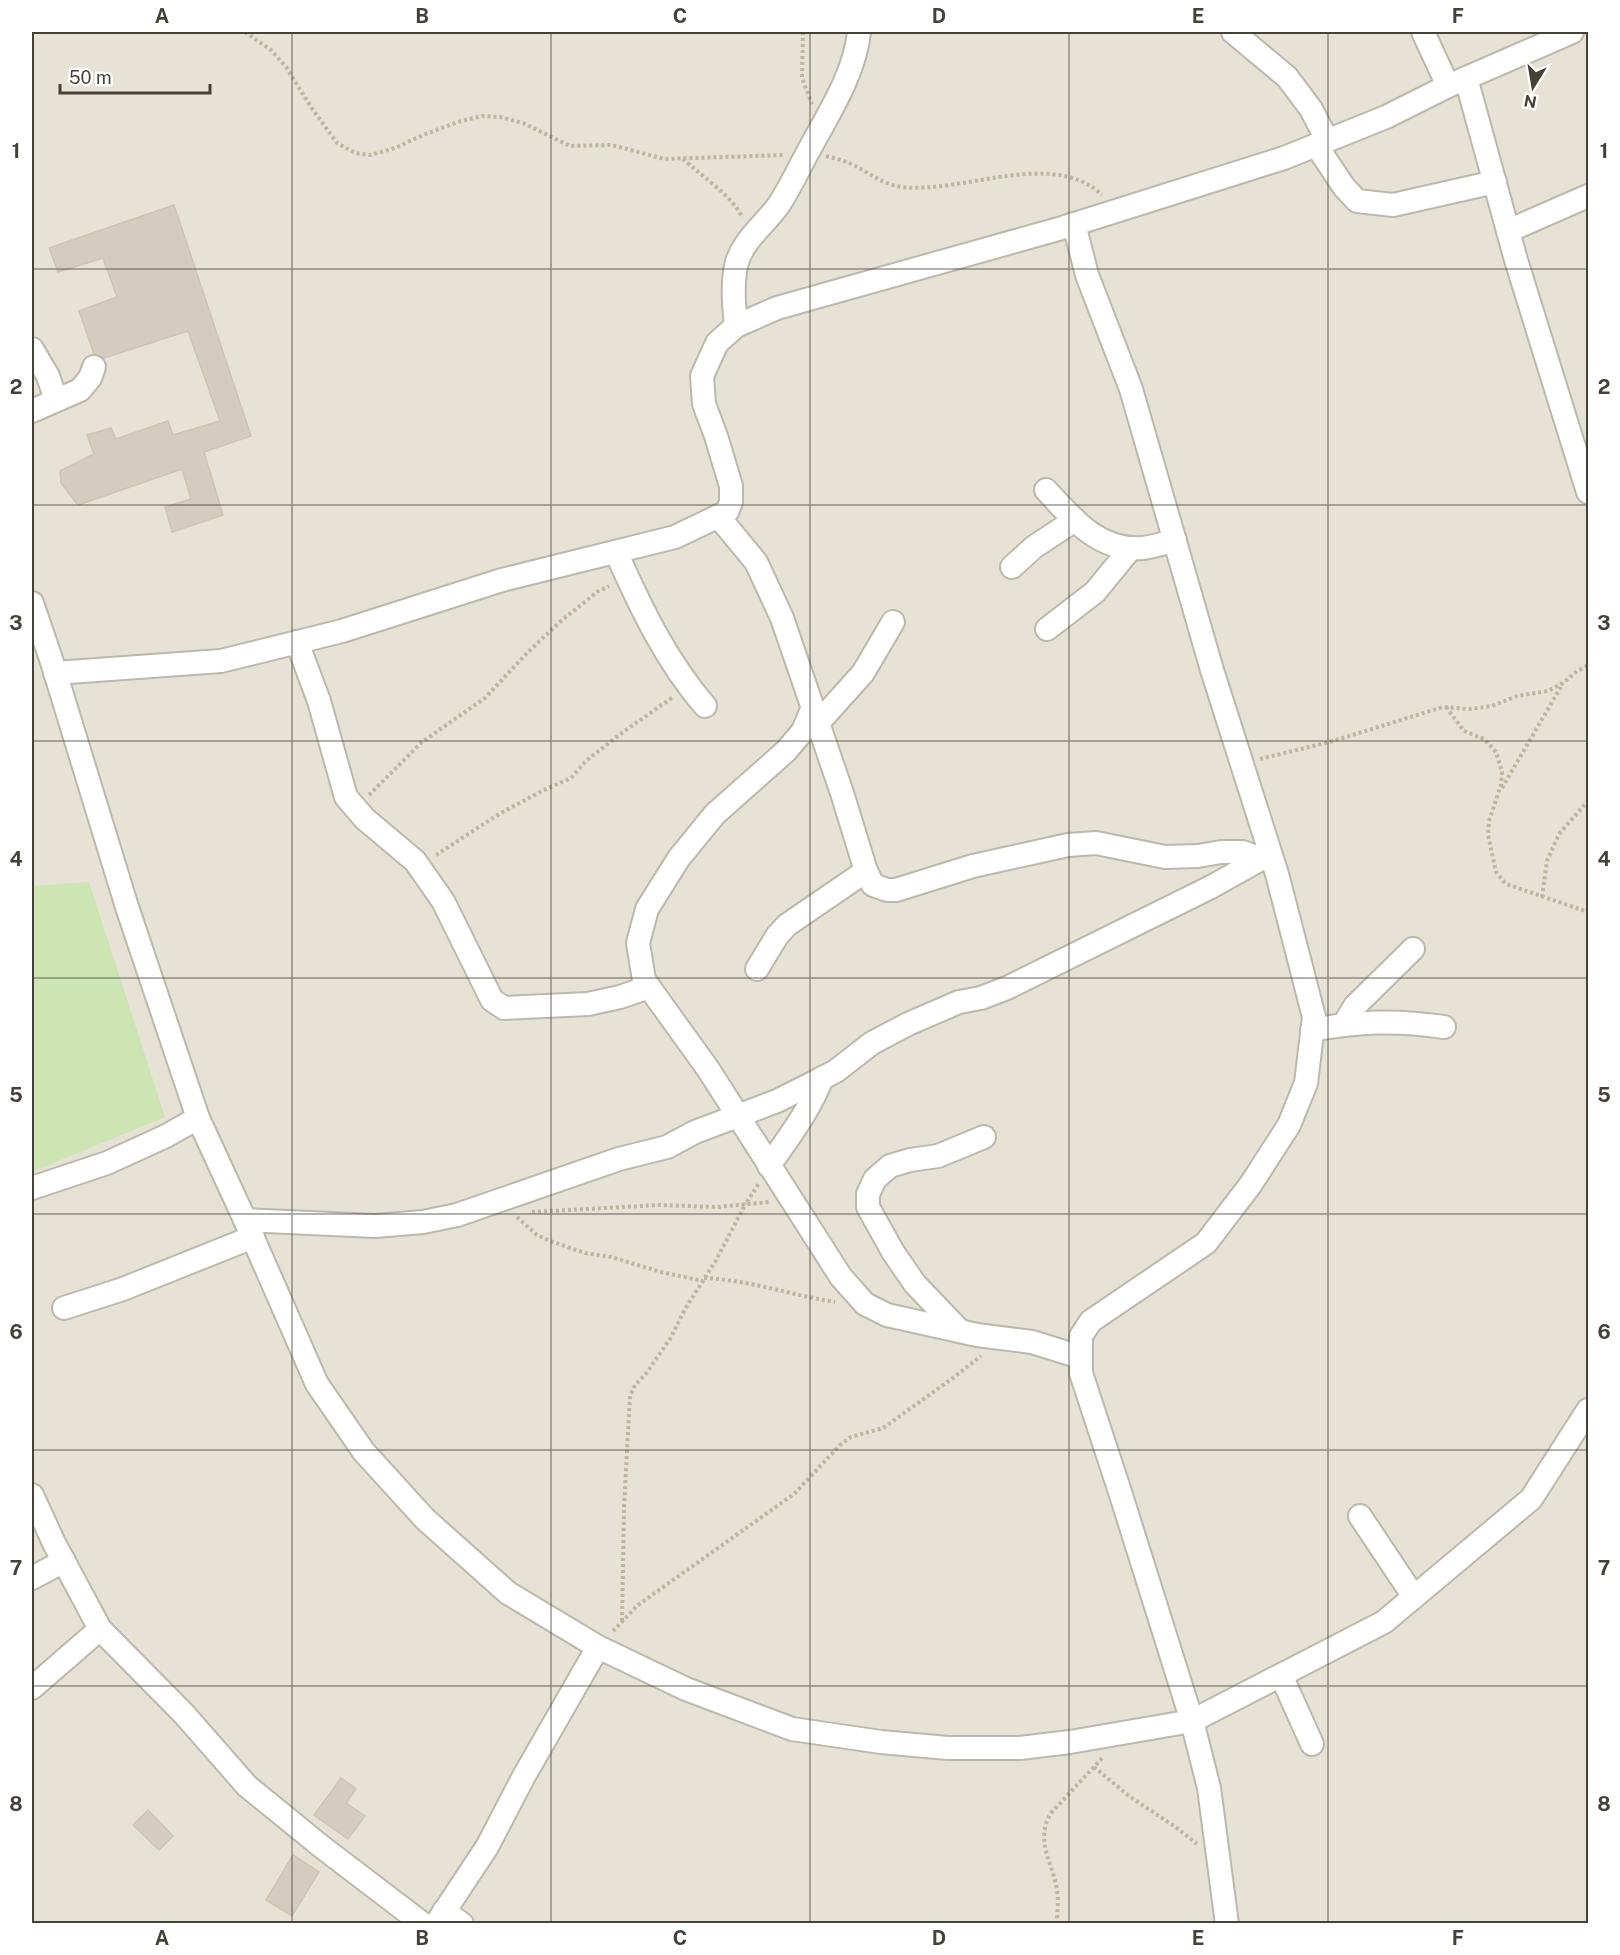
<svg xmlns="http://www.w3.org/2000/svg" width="1620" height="1955" font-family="'Public Sans',sans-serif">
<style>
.residential{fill:#e7e2d6}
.green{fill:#cde5b3}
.building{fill:#d4ccbe;stroke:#cfc4b2;stroke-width:1.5}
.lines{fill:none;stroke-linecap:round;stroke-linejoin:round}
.minor-casing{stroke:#beb8ab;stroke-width:26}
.path{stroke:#bfb49d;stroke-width:4;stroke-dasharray:3 3;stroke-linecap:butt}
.minor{stroke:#fff;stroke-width:22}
.grid{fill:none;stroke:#464137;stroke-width:1.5;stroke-opacity:0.55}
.neatline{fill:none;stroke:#464137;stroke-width:2}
.grid-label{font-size:20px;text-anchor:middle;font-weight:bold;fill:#464137}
</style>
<rect width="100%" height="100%" fill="#f3f0e8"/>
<!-- residential -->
<rect class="residential" x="32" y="32" width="1556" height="1891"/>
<!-- green -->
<path class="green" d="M89 882 165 1117 32 1172V886Z"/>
<!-- building -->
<g class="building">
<path d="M174 205 251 436 204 452 223 515 172 532 165 507 191 499 182 469 78 505 61 483 60 471 94 454 87 435 111 428 116 439 168 421 173 435 220 421 188 331 104 358 94 354 79 311 117 297 103 258 58 272 49 248Z"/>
<path d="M341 1778 356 1789 346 1803 365 1816 348 1839 314 1815Z"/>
<path d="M148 1810 173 1836 159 1850 133 1825Z"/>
<path d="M293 1855 319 1872 292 1916 266 1900Z"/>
</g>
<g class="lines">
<defs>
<g id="minor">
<path d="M1233 32 1287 77 1311 109 1327 140"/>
<path d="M1423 32 1448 86"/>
<path d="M1466 78 1516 260 1588 492"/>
<path d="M1316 145 1344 187 1357 201 1393 205 1495 182"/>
<path d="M1074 224 1087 275 1131 389 1212 670 1277 874 1314 1017 1306 1083 1289 1125 1251 1184 1206 1243 1091 1321 1081 1336V1373L1121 1495 1192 1721 1209 1788 1227 1924"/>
<path d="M1508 231 1588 196"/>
<path d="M736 326C734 307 732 286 736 266 741 242 764 225 778 206 790 188 799 168 809 150 829 113 855 73 859 32"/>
<path d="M32 349 48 376 56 400"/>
<path d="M32 411 80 390 90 378 94 367"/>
<path d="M1046 490C1073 519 1099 552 1143 548 1153 547 1165 543 1175 540"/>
<path d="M718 516 756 562 782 618 842 793 866 871 873 885 887 890H896L973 866 1068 845 1096 843 1165 857 1198 856 1221 852H1243L1261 859"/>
<path d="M616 552C640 606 666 661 705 706"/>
<path d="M1012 567 1034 547 1075 520"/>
<path d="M32 603 52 662 127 907 198 1118 245 1220 317 1384 364 1452 425 1519 508 1593 598 1647 686 1689 792 1729 881 1742 948 1748H1020L1070 1742 1192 1721 1384 1622 1531 1499 1588 1410"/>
<path d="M1047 629 1095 592 1131 548"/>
<path d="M297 642 319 701 346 797 365 819 415 861 443 901 492 1000 504 1008 588 1004 620 997 649 987"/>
<path d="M55 673 221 661 342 631 502 580 675 537 727 512 731 502V486L716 436 704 404 702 376 717 343 736 326 777 308 1062 228 1284 158 1386 117 1448 86 1572 32"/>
<path d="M813 707 803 731 786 751 715 814 679 858 647 909 638 943 644 980 708 1069 841 1277 865 1304 887 1315 977 1335 1032 1342 1080 1357"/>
<path d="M819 722 863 673 893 622"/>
<path d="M757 969 777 936 787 925 866 871"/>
<path d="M1344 1024 1355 1006 1413 949"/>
<path d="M1312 1030C1359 1021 1397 1020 1444 1027"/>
<path d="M769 1166C788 1138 810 1110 822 1078"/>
<path d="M32 1188 107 1163 166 1136 198 1118"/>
<path d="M245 1220 375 1226 423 1222 457 1215 619 1159 667 1147 695 1132 777 1101 809 1085 836 1071 872 1043 908 1024 959 1002 981 998 1007 988 1211 887 1270 854"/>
<path d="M64 1308 123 1289 253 1237"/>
<path d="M960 1331 915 1284 893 1252 868 1207V1194L875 1179 890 1166 910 1160 938 1156 984 1137"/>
<path d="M32 1495 54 1543 100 1629 184 1714 247 1786 322 1847 423 1924"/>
<path d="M1360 1516 1414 1597"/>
<path d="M32 1578 64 1561"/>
<path d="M1281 1675 1312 1744"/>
<path d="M32 1688 100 1629"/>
<path d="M444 1911 462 1924"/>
<path d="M436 1924 487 1847 524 1776 598 1647"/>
</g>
</defs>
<!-- minor casing -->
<use href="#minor" class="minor-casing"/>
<!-- path -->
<g class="path">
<path d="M245 32 271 50 286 67 311 107 337 143 355 153 371 155 395 148 423 135 458 122 482 116 500 117 523 123 570 146 612 145 664 159 783 155"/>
<path d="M803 32 802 78 812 104"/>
<path d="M826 156C834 158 842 160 849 163 868 171 880 184 902 187 963 194 1053 148 1102 195"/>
<path d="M683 159C698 173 736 199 742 218"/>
<path d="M1446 707 1464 731 1484 739 1496 752 1502 772 1501 785 1489 821 1488 835 1496 872 1503 881 1509 885 1588 912"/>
<path d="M1260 759 1333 741 1443 707 1470 709 1492 706 1517 696 1548 691 1563 683 1576 672 1588 665"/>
<path d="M1502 788 1562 685"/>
<path d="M369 795 422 742 485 698 528 652 561 621 597 592 609 586"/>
<path d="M436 855 499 814 542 791 571 778 586 761 619 735 673 697"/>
<path d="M1542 897 1547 861 1559 834 1588 801"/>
<path d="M747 1202 759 1183"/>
<path d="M532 1212 660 1205 717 1207 769 1202"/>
<path d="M517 1217 537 1235 550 1241 585 1253 611 1257 661 1272 703 1281"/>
<path d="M704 1278C749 1280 791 1295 835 1302"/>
<path d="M622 1621 624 1508 630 1396 635 1385 645 1375 670 1339 685 1309 715 1262 746 1203"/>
<path d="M613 1631 638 1605 794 1494 841 1444 851 1437 883 1428 953 1378 981 1356"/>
<path d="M1094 1767 1129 1796 1177 1828 1197 1844"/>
<path d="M1057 1924C1057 1913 1059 1901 1057 1890 1053 1862 1034 1842 1051 1813L1104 1756"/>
</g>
<!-- minor -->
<use href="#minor" class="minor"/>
</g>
<!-- grid -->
<path class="grid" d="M292 32V1924M551 32V1924M810 32V1924M1069 32V1924M1328 32V1924M32 269H1588M32 505H1588M32 741H1588M32 978H1588M32 1214H1588M32 1450H1588M32 1686H1588"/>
<!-- border -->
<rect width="1620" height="1955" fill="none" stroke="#ffffff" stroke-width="66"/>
<!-- north arrow -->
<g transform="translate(1533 87) rotate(191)" stroke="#ffffff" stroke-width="4.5" paint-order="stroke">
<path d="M0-4.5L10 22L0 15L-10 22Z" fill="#464137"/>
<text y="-9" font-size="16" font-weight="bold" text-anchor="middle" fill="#464137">N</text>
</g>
<!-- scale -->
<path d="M60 84v9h150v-9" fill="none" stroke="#464137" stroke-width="3"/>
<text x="69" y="84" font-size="18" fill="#464137" stroke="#ffffff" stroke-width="4.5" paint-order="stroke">50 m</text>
<rect x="33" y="33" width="1554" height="1889" class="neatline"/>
<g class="grid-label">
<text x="162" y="23">A</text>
<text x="422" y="23">B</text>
<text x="680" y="23">C</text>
<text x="939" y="23">D</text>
<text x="1198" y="23">E</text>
<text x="1458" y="23">F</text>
<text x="16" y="158">1</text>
<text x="1604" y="158">1</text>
<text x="16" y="394">2</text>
<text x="1604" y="394">2</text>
<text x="16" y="630">3</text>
<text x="1604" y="630">3</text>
<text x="16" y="866">4</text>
<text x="1604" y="866">4</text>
<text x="16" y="1102">5</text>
<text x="1604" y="1102">5</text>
<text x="16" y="1339">6</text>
<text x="1604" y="1339">6</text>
<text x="16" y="1575">7</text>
<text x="1604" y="1575">7</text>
<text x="16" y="1811">8</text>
<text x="1604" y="1811">8</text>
<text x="162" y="1945">A</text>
<text x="422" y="1945">B</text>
<text x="680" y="1945">C</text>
<text x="939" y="1945">D</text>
<text x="1198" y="1945">E</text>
<text x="1458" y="1945">F</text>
</g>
</svg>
